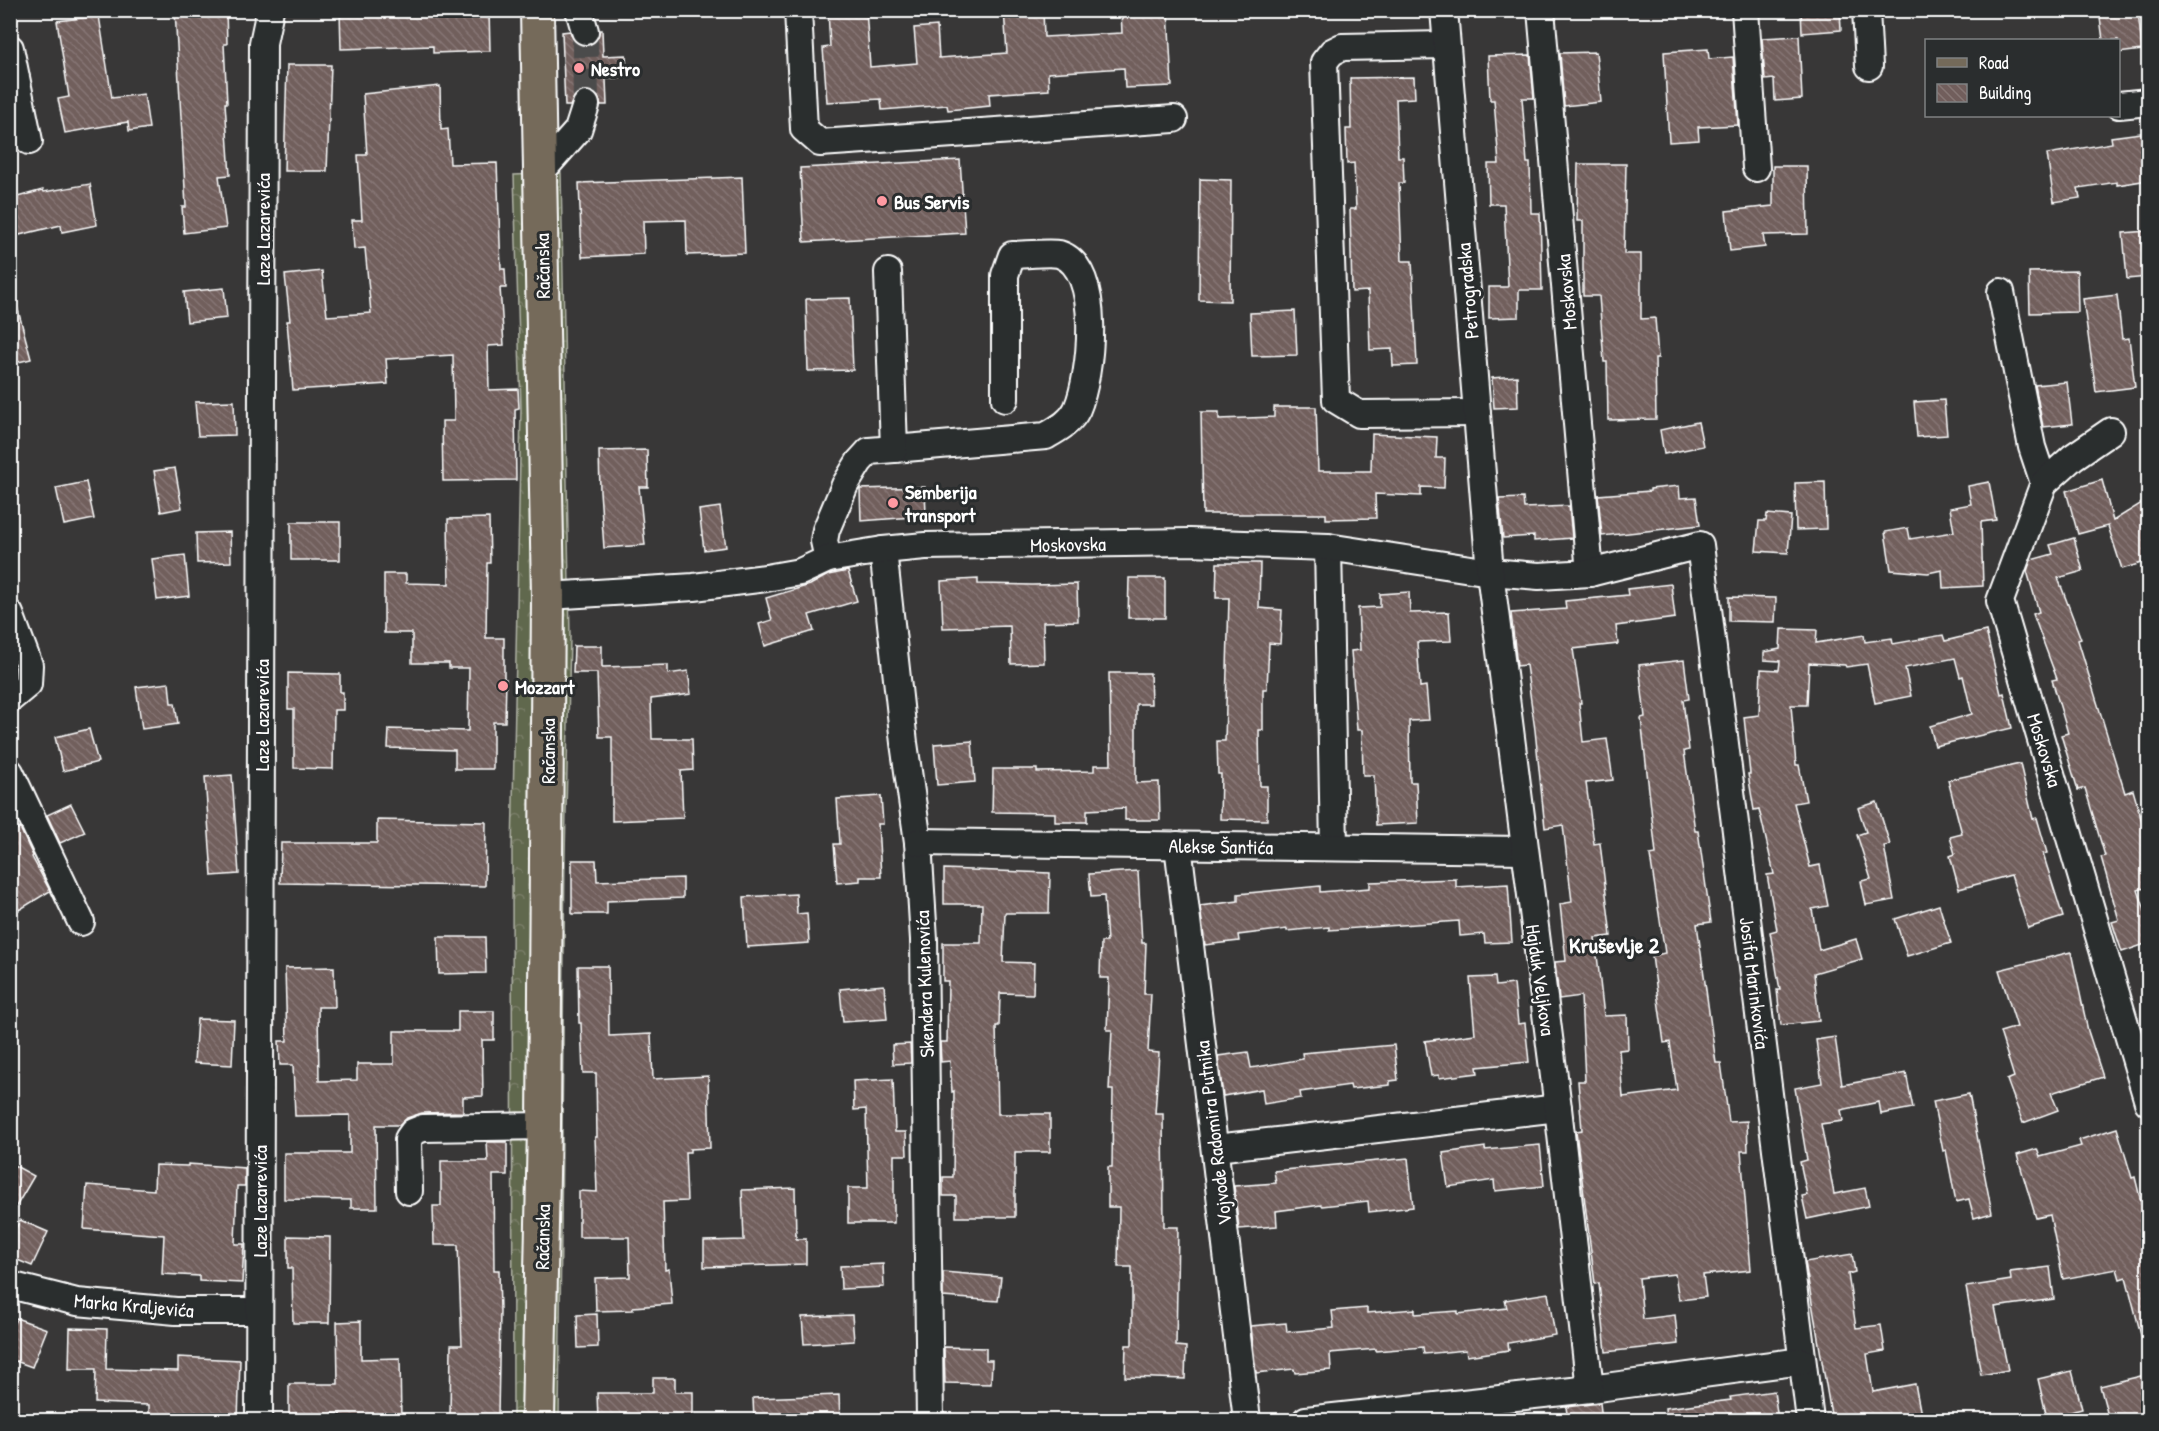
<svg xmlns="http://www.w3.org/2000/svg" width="2159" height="1431" font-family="'Patrick Hand',sans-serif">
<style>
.forest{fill:url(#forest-crowns);stroke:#b0b3a6;stroke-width:1.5}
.building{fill:url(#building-back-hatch);stroke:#fff;stroke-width:1.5}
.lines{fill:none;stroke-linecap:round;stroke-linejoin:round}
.minor-tunnel{stroke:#4c4b4b;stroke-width:26;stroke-dasharray:26 13;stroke-linecap:butt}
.minor-casing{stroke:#fff;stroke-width:30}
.major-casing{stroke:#fff;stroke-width:36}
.minor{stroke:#2a2d2e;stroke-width:26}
.major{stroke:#746a5a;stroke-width:32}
.poi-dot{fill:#ff9aa2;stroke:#2a2d2e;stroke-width:2}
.labels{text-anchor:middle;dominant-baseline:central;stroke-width:6;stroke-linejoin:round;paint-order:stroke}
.poi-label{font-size:20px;font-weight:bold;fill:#fff;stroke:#2a2d2e;text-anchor:start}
.street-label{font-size:20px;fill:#fff;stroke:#2a2d2e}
.quarter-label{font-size:22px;font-weight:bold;fill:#fff;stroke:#2a2d2e}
</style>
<defs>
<pattern id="forest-crowns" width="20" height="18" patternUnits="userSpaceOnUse" patternTransform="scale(1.5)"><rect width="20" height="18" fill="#61674d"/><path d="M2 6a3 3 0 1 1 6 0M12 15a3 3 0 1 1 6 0" fill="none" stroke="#797e68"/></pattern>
<pattern id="building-back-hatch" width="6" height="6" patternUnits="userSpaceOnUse" patternTransform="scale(1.5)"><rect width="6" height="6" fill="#715e5c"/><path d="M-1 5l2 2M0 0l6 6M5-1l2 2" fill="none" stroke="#867674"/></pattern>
</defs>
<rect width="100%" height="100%" fill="#383737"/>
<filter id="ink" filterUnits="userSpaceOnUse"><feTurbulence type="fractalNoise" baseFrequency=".0167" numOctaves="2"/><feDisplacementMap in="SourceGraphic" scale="12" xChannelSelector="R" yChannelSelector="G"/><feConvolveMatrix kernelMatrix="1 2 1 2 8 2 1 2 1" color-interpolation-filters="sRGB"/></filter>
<g filter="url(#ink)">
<!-- forest -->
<path class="forest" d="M561 173 570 637 565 855 559 1420H513L512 852 521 408 514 175Z"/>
<!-- building -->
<g class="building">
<path d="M175 10H226L227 44H224L227 103H225L230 175 219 176 226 228 184 233 182 207H186Z"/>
<path d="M340 10H489L490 51 433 53V46L341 49Z"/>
<path d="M828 10H866L870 67 917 63 914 28 937 26 939 58 1007 53 1004 10H1043L1044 37 1122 33 1121 11 1168 10 1172 86 1125 88 1124 68 1048 73 1049 90 989 94 990 106 948 110 947 105 882 110 881 99 827 102 823 48 830 47Z"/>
<path d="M1801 10H1840L1841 30 1802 33Z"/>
<path d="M2099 10H2138L2142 50 2118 53V40H2103Z"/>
<path d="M99 16 112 98 144 94 149 128 129 131 128 122 65 133 58 99 69 97 57 21Z"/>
<path d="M600 30H602L603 56 626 55 627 78 606 79 607 105H601L597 95 591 91 583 90 576 94 570 106H565L562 32 570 31 575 42 582 46H589L596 41Z"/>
<path d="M1799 36 1802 99 1775 101 1774 79 1765 80 1762 38Z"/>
<path d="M1708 49 1709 59 1733 57 1738 125 1698 127 1699 140 1669 142 1664 52Z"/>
<path d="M1596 52 1601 102 1564 106 1560 53Z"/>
<path d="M1530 55 1534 98H1522L1527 163H1530L1531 213H1540L1542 290H1519V317L1489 318V287H1508L1504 204H1489L1488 164H1499L1494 100H1490L1488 56Z"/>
<path d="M287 65H331L327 171H284Z"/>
<path d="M1414 77 1415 98 1396 99 1398 157H1403L1404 183H1399L1402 261H1412L1417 365 1393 366 1392 349 1370 350 1368 291 1352 292 1350 209H1356L1354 163 1347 164 1346 129H1351L1350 78Z"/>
<path d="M440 86 441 130 448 129 450 164 497 163 501 269H505L506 288H500L504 345 488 346 489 390 518 389 519 408 515 409 516 480 443 481 442 421H454L453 355 386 359 388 384 293 390 287 321H290L285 275 322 271 327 316 371 313 365 248 354 249 352 220H362L358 155H367L363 94Z"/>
<path d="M2148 132V180L2117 185V182L2078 188 2080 198 2054 202 2047 154 2112 143 2111 137Z"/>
<path d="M960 160 965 233 804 242 800 168Z"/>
<path d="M1578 164H1626L1624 254H1641V319L1655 318 1658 358H1655L1656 419 1608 420 1607 362H1604L1599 296H1583V221H1577Z"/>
<path d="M1773 166H1807L1808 234 1763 235 1765 247 1730 251 1726 211 1773 206Z"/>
<path d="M742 177 745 253 687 255 686 220 643 221 644 254 582 257 579 183Z"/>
<path d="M1200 179 1231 180 1230 301 1199 300Z"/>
<path d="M90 184 97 225 62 232 61 225 15 236 10 218V199L43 190 44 192Z"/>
<path d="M2148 231V277L2127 279 2123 233Z"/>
<path d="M2077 271 2078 312 2030 313 2029 272Z"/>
<path d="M224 288 227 318 187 322 184 292Z"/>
<path d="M2117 295 2122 339 2129 338 2135 387 2096 392 2083 299Z"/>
<path d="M850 298 853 370 808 371 806 299Z"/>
<path d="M10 306H17L31 359 10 364Z"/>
<path d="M1295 311 1297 355 1252 356 1250 313Z"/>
<path d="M1517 376 1518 407 1494 408 1492 378Z"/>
<path d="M2067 382 2072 424 2043 427 2035 385Z"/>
<path d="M1944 400 1947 435 1917 437 1914 402Z"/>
<path d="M234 401 235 435 198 436 195 402Z"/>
<path d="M1274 407H1316L1318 471H1371L1372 434 1437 437 1436 458H1445L1444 488 1421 487V496L1375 494 1376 518 1326 519V514H1203L1201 412H1219V419L1274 417Z"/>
<path d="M1698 422 1703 446 1664 454 1660 430Z"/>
<path d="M647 450 648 487H639L645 545 604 548 600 491 599 451Z"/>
<path d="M175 468 182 508 161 512 154 471Z"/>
<path d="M2102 480 2113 521 2148 499V561L2122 569 2108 526 2078 534 2066 491Z"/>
<path d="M86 482 94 519 64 525 56 488Z"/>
<path d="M1825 482 1826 529 1796 530 1795 483Z"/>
<path d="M1989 482 1996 520 1981 522 1983 586 1943 588 1942 570 1928 573 1891 570 1885 532 1908 528 1910 539 1954 532 1950 508 1971 504 1968 486Z"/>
<path d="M1679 486 1680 498 1696 497 1700 525 1602 536 1598 495 1650 491V489Z"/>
<path d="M925 487 926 516 861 521 860 489Z"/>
<path d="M1523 498 1524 508 1569 506 1572 538 1534 541V536L1503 538 1499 499Z"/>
<path d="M720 507 726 547 704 550 699 510Z"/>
<path d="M1767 514 1791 516 1788 553 1756 551 1759 521H1766Z"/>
<path d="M489 518 490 563H487L486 638H504V679H506L505 722H493V769H455V750L388 748 389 729 468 731 469 668H449V663H412V633H384V574H406V583L449 584 448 519Z"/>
<rect x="291" y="522" width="49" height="38"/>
<path d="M230 532 231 562 197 563 196 533Z"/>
<path d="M2074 538 2083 571 2058 578 2081 639 2078 640 2125 793 2133 790 2148 843V887L2138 890 2148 919V943L2122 952 2112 922 2119 920 2101 857 2105 856 2085 788 2078 790 2061 735 2068 733 2052 680 2057 679 2033 614 2039 612 2027 571 2031 560 2053 554 2050 545Z"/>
<path d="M185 555 189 596 157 600 152 559Z"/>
<path d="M1217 563H1260L1259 608 1282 610 1280 644 1269 643 1267 689H1263V730H1259L1260 786H1267V820L1220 819 1221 774H1218L1217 741H1225L1229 598H1216Z"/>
<path d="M848 571 857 601 809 615 814 631 765 646 759 624 772 620 766 598 810 585 828 575Z"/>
<path d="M1129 578H1165V618H1128Z"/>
<path d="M978 579V584L1032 585 1077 584 1078 621 1043 622 1044 663 1011 664 1010 626 943 628 941 581Z"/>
<path d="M1671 584 1675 618 1616 626 1618 644 1573 649 1581 703H1579L1583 742 1607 739 1613 780 1586 783 1594 844 1600 843 1611 936 1595 938 1604 1016 1627 1015 1628 1049 1619 1050 1623 1097 1677 1090 1670 1042 1664 1043 1652 956 1665 953 1650 855 1656 854 1641 718 1645 717 1639 665 1684 660 1689 699 1683 700 1689 750 1684 751 1695 831H1698L1711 922 1697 924 1716 1063H1721L1729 1122 1747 1121 1748 1151H1741L1751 1270 1703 1275 1706 1297 1679 1300 1675 1274 1639 1278 1643 1319 1675 1315 1678 1344 1606 1352 1599 1283 1595 1284 1576 1131 1582 1130 1578 1081H1585L1581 996 1559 999 1555 962 1566 961 1560 904 1572 902 1563 825 1545 828 1535 730 1526 665 1517 666 1511 613 1566 609 1565 601 1628 595 1627 589Z"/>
<path d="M1409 592 1410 613 1449 612 1451 641 1417 642 1420 687 1426 686 1429 720 1409 721 1410 782H1416L1418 823 1376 825 1374 775H1363L1362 730H1357L1351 651 1360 650 1358 608 1380 607V594Z"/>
<path d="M1729 597 1776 598 1775 622 1729 621Z"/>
<path d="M1781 629 1817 630 1816 643 1864 635 1865 642 1892 638 1893 644 1943 635 1945 641 1986 631 2001 694 2004 693 2012 728 1935 746 1930 726 1972 714 1963 676 1960 677 1955 658 1905 668 1911 696 1875 703 1867 664 1846 667 1845 665 1809 663 1807 705H1791L1796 765H1799L1806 801 1794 803 1810 867 1820 865 1828 906 1812 909 1819 950 1856 939 1862 959 1814 973 1819 1021 1781 1025 1777 990H1780L1770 932 1777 930 1767 875 1774 874 1759 809 1754 810 1748 774H1750L1744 717 1759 715 1761 669 1779 670 1780 661 1764 660V652L1780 649Z"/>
<path d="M574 646H602V667L668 665V674L688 671 691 694 651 699 652 739H692L693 770 681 771 683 818 612 821V737H599L597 673H573Z"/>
<path d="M288 673 340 674V692H343V710H334L333 769 294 768V709H288Z"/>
<path d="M1109 673H1150L1151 704H1136V783L1159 782 1160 820H1125V808L1087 810V822H1055V813L992 812 993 769H1037V772L1094 771V765H1111Z"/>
<path d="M169 683 171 703H175L178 724 142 729 136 687Z"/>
<path d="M89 729 98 762 63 771 55 737Z"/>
<path d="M972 741 975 782 937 785 934 744Z"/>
<path d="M2020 764 2033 819 2037 818 2047 853 2043 854 2063 917 2028 928 2011 875 1959 889 1950 856 1955 854 1950 837 1962 834 1948 780Z"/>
<path d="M232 775 239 874 212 876 205 777Z"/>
<path d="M881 796 883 824H878L881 877H860V881L837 883 834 844H840L837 799Z"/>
<path d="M1877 802 1890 845 1884 846 1894 900 1866 905 1861 881 1871 879 1857 835 1866 832 1858 808Z"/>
<path d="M71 804 85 832 60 843 47 815Z"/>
<path d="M377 820 486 822 485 886 280 883 281 843H377Z"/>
<path d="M10 822 15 830 20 828 33 856 32 857 50 891 19 910 10 895Z"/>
<path d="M572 860H596L597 881 683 878V898L607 901V914H572Z"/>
<path d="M944 869 1050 873 1049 913H1005L1003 962 1034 963 1033 994 1000 993 999 1026H996L998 1114H1050V1152H1015V1217H956V1196H943V1177H953L954 1091 952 1092 950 1061 941 1062 940 1042H947L948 981H943V943H981L982 904H944Z"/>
<path d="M1138 871 1142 943H1146L1144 994H1151L1148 1052 1159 1053 1155 1114H1163L1164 1227H1178L1176 1346 1186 1347 1185 1379 1125 1377 1126 1345H1132V1267H1118L1119 1207H1108V1167H1112L1113 1090H1109L1112 1030H1107L1109 978H1100L1101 942H1107L1104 896 1091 897 1089 874Z"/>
<path d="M1456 879V887L1508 884 1512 942 1485 943 1484 934 1460 936 1459 921 1329 930V927L1287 931V929L1238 935 1239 941 1205 945 1200 906 1238 901V894L1320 886V892L1370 888V882Z"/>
<path d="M796 894 797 914 807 913 809 943 747 947 744 897Z"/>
<path d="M1939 905 1951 943 1907 956 1895 919Z"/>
<path d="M438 937H485L486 973 439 974Z"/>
<path d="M2071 952 2088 1031 2103 1077 2051 1093 2058 1110 2023 1123 2007 1080 2014 1077 2000 1032 2017 1027 1999 970Z"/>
<path d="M578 966H608L609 1036 651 1034 653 1079 708 1076 710 1148 690 1149V1152H685L687 1201 663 1202 665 1270 669 1269 672 1304 633 1307V1310L596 1311 595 1278 630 1277 629 1237H579V1191L597 1192 595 1137H597L596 1073H583L581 1023H579Z"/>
<path d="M334 967 335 1007H318L319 1081 357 1080V1064H394V1031H458V1011H494V1040H482L483 1096 463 1097V1112L422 1113 407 1118 400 1125H376L377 1208H351V1200L284 1199V1153H350V1115L295 1116 293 1065H280L279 1041H287L285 968Z"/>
<path d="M1495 977 1496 986 1514 984 1518 1024 1525 1023 1529 1062 1477 1067 1478 1073 1439 1078V1075L1431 1076 1425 1041 1475 1034 1470 978Z"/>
<path d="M884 985 887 1019 843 1022 840 989Z"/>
<path d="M197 1019 234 1020 232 1065 194 1063Z"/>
<path d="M1835 1037 1842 1085 1906 1073 1913 1108 1881 1114 1879 1102 1841 1110 1843 1121 1821 1124 1834 1194 1865 1188 1869 1206 1807 1219 1802 1196 1807 1195 1800 1162 1807 1160 1795 1088 1822 1083 1816 1040Z"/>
<path d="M910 1044 911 1063 893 1064 892 1045Z"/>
<path d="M1394 1045 1398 1080 1390 1081V1085L1351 1089 1350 1085 1300 1092 1301 1098 1264 1104 1262 1089 1223 1096 1218 1056 1248 1052 1251 1068 1303 1059 1302 1053Z"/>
<path d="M893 1079 895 1132H906L907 1155H894V1223H848V1188H868L866 1109 854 1110 853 1081Z"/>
<path d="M1969 1094 1992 1213 1974 1218 1969 1199 1956 1202 1946 1150 1943 1151 1933 1101Z"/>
<path d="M2117 1128 2132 1178 2135 1177 2148 1231V1338L2142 1339 2126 1277 2120 1279 2117 1269 2063 1279 2050 1215 2036 1218 2017 1155 2037 1149 2040 1157 2081 1146 2079 1140Z"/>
<path d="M487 1142H507V1175H493L494 1270H499L500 1311 498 1414 450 1415 451 1345H462L458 1245H434L433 1206H441V1161H488Z"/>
<path d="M1540 1145 1544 1186 1495 1191 1494 1180 1448 1187 1443 1153 1485 1147V1150Z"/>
<path d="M1408 1158 1413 1207 1369 1212 1368 1201 1322 1206 1321 1205 1276 1211 1277 1226 1239 1229 1234 1186 1276 1183 1274 1171Z"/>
<path d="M10 1163 34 1176 10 1217Z"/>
<path d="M188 1164 245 1168V1186H237L235 1244H244L242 1283 199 1281V1276L162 1274 164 1235 84 1229 87 1185 154 1190 155 1165 188 1166Z"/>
<path d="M795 1188 796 1239H806V1264L704 1267V1241L744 1240 742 1190Z"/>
<path d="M20 1220 48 1232 32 1266 10 1257V1241Z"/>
<path d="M288 1236 330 1237 329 1323H293L292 1268H288Z"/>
<path d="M1852 1254 1855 1272 1848 1274 1856 1328 1881 1325 1885 1351 1867 1354 1873 1392 1915 1384 1922 1420H1832L1805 1262Z"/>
<path d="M883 1264 884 1287 841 1289 840 1266Z"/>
<path d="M2050 1267 2054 1299 1995 1307 2008 1370 1981 1375 1966 1287 2011 1280 2010 1272Z"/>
<path d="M943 1272 1001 1277 998 1301 943 1297Z"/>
<path d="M1548 1293 1555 1335 1508 1343 1509 1350 1467 1356 1466 1350 1424 1354 1423 1347 1376 1351V1349L1330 1353 1331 1370 1295 1373 1294 1369 1256 1373 1251 1326 1286 1323 1287 1332 1334 1328 1332 1311 1367 1308V1313L1415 1309V1314L1458 1311V1314L1507 1308 1505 1300Z"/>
<path d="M597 1314 598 1347 578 1348 577 1315Z"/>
<path d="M852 1315 854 1341 804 1344 802 1317Z"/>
<path d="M16 1318 47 1329 32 1367 10 1359V1333Z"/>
<path d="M361 1321V1359L400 1358 401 1420H341V1414L289 1413V1384H338L337 1322Z"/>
<path d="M70 1328 107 1329 106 1369 178 1371V1357L240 1360 238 1420H149V1405L95 1403 96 1369H69Z"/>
<path d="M944 1347 986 1348V1360H992L991 1384 945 1383Z"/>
<path d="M2072 1371 2082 1409 2047 1418 2038 1379Z"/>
<path d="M2145 1375 2148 1388V1420H2109L2100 1386Z"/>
<path d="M653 1378H675V1392H693V1420H598L597 1393H653Z"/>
<path d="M1774 1391 1778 1420H1666L1665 1408 1731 1400 1730 1397Z"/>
<path d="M839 1395 840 1420H754L753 1398Z"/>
<path d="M1600 1403 1602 1420H1568L1566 1407Z"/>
</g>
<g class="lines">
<!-- minor-tunnel -->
<path class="minor-tunnel" d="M585 31 586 105"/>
<defs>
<g id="minor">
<path d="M579 10 585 31"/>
<path d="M798 10 804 129 820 143 1174 119"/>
<path d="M1541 10 1590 573"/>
<path d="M1745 10 1756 168"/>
<path d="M1866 10 1869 66"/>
<path d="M1446 45 1342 47 1332 52 1324 62 1336 400 1359 414 1477 413"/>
<path d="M10 48 29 141"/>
<path d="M2119 105 2148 102"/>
<path d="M540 173 578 130 586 105"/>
<path d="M2001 292 2032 447 2044 483"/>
<path d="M2111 431 2073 457 2044 483 2000 601 2148 1102"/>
<path d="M894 449 1046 436C1058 429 1071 422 1077 409 1091 377 1104 267 1059 254 1049 252 1023 255 1012 255L1005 275V399"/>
<path d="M1328 547 1334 847"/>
<path d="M883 550 904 743 918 842 924 940 930 1420"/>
<path d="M828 559 824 541 826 530 845 485 859 462 869 451 894 449 888 272"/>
<path d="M548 596 694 587 766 578 800 572 828 559 883 550 925 546 1190 542 1328 547 1490 572 1539 576 1590 573 1700 545 1810 1420"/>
<path d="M10 614 29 665 28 684 10 699"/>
<path d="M10 772 81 922"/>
<path d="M918 842 1524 850"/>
<path d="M1178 845 1247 1420"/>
<path d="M1216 1148 1558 1108"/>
<path d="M409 1191 408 1139 413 1132 423 1128 544 1126"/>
<path d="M10 1285 77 1302 176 1311H259"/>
<path d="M1590 1389 1802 1361"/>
<path d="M259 1420 263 43 270 10"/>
<path d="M1306 1420 1590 1389 1558 1108 1490 572 1444 10"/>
</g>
<path id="major" d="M537 10 548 596 544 1126 538 1420"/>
</defs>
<!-- minor casing -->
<use href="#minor" class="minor-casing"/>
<!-- major casing -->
<use href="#major" class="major-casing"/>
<!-- minor -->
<use href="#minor" class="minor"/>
<!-- major -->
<use href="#major" class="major"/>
</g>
</g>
<!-- markers -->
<g class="poi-dot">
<circle cx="579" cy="68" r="6"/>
<circle cx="882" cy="201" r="6"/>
<circle cx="893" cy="503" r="6"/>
<circle cx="503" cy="686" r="6"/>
</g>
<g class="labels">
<!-- poi labels -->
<g class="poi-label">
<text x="591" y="68">Nestro</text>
<text x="894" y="201">Bus Servis</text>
<text x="905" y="491">Semberija<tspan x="905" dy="23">transport</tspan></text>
<text x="515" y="686">Mozzart</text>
</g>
<!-- street labels -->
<g class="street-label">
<text transform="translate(262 229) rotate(-90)">Laze Lazarevića</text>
<text transform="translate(542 266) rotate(-91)">Račanska</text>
<text transform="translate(1467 291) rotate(-95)">Petrogradska</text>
<text transform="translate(1566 292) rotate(-95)">Moskovska</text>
<text transform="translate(1068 544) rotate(-1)">Moskovska</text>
<text transform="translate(261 715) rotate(-90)">Laze Lazarevića</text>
<text transform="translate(2045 750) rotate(73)">Moskovska</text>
<text transform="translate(547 751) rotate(-90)">Račanska</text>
<text transform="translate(1221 846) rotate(1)">Alekse Šantića</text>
<text transform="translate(1541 980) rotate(82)">Hajduk Veljkova</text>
<text transform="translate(1755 983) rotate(83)">Josifa Marinkovića</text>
<text transform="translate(924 984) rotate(-92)">Skendera Kulenovića</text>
<text transform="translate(1213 1133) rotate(-97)">Vojvode Radomira Putnika</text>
<text transform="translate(259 1201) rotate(-90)">Laze Lazarevića</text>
<text transform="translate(542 1237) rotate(-89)">Račanska</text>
<text transform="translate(134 1305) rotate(5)">Marka Kraljevića</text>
</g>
<!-- quarter labels -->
<g class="quarter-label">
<text x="1614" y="945">Kruševlje 2</text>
</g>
</g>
<!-- margin -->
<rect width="2159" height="1431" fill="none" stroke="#2a2d2e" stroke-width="36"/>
<rect x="18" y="18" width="2123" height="1395" fill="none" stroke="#fff" stroke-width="2" filter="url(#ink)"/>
<!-- legend -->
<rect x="1925" y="39" width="195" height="78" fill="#2a2d2e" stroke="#7f8182" stroke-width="1.5"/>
<rect x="1937" y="58" width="30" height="9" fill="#746a5a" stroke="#7f8182" stroke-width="1.5"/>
<text x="1979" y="69" font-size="18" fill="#ffffff">Road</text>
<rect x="1937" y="84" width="30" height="18" fill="url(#building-back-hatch)" stroke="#7f8182" stroke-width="1.5"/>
<text x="1979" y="99" font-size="18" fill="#ffffff">Building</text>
</svg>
